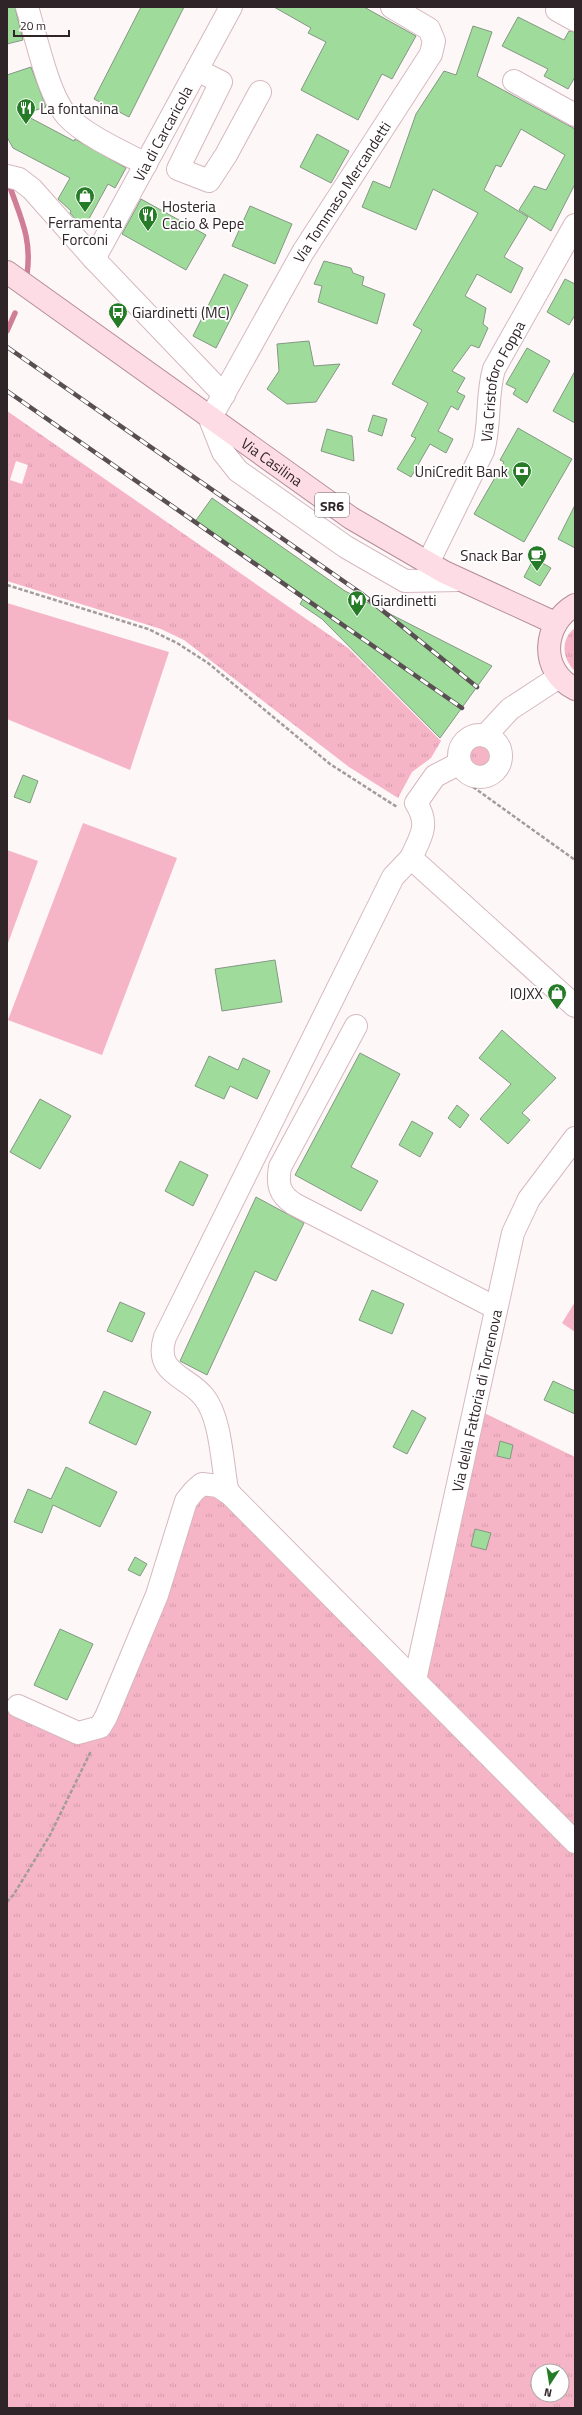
<svg xmlns="http://www.w3.org/2000/svg" width="582" height="2415" font-family="'Titillium Web',sans-serif">
<style>
.grass{fill:url(#grass-tufts);fill-rule:evenodd}
.garden{fill:#f6b5c6}
.lines{fill:none;stroke-linecap:round;stroke-linejoin:round}
.stream{stroke:#d07d96;stroke-width:5.5}
.building{fill:#9fdc9b;stroke:#849783}
.minor-casing{stroke:#d6b8c0;stroke-width:24}
.major-casing{stroke:#b48d97;stroke-width:24}
.path{stroke:#a39b9c;stroke-width:2.5;stroke-dasharray:4 2;stroke-linecap:butt}
.minor{stroke:#fff;stroke-width:22}
.major{stroke:#fddce5;stroke-width:22}
.rail-casing{stroke:#594f52;stroke-width:4.5}
.rail{stroke:#fff;stroke-width:3;stroke-dasharray:9;stroke-linecap:butt}
.labels{text-anchor:middle;dominant-baseline:central;stroke-width:3.5;stroke-linejoin:round;paint-order:stroke}
.shield{fill:#fff;stroke:#6d6668;stroke-width:1}
.shield-label{font-size:14px;font-weight:bold;fill:#2f2427}
.poi-label{font-size:15px;fill:#2f2427;stroke:#fff;text-anchor:start}
.street-label{font-size:15px;fill:#2f2427;stroke:#fff}
</style>
<defs>
<pattern id="grass-tufts" width="24" height="20" patternUnits="userSpaceOnUse"><rect width="24" height="20" fill="#f6b5c6"/><path d="M3 7l-1-3M5 7V3M7 7l1-3M15 17l-1-3M17 17v-4M19 17l1-3" fill="none" stroke="#d39caa"/></pattern>
</defs>
<rect width="100%" height="100%" fill="#fdf7f8"/>
<!-- grass -->
<g class="grass">
<path d="M7 411 348 648 441 741 431 758 412 772 398 798 349 767 184 640 161 629 7 581ZM16 461 28 465 22 484 10 480Z"/>
<path d="M575 628V671C562 659 560 639 575 628Z"/>
<circle cx="480" cy="756" r="11"/>
<path d="M474 1408 575 1457V2408H7V1703L100 1727 202 1484 244 1508 414 1680ZM538 2371H562V2395H538Z"/>
</g>
<!-- garden -->
<g class="garden">
<path d="M7 603 169 652 130 770 7 719Z"/>
<path d="M83 823 177 858 102 1055 8 1020Z"/>
<path d="M7 850 38 861 7 946Z"/>
<path d="M575 1302V1332L562 1323Z"/>
</g>
<g class="lines">
<!-- stream -->
<g class="stream">
<path d="M10 187C21 219 32 239 27 274"/>
<path d="M7 331 15 313"/>
</g>
</g>
<!-- building -->
<g class="building">
<path d="M7 7H15L23 40 7 44Z"/>
<path d="M141 7H184L129 117 94 99Z"/>
<path d="M274 7H364L416 36 392 79 382 74 358 120 301 90 326 42 308 33 311 28Z"/>
<path d="M518 17 564 40 569 31 575 32V77L568 89 544 76 548 69 502 46Z"/>
<path d="M473 26 492 32 477 76 575 129V184L551 231 519 210 534 186 546 190 565 155 521 129 501 167 496 165 484 190 528 217 504 257 523 268 511 293 477 274 465 296 486 308 483 324 488 328 479 348 471 345 452 371 465 378 457 392 465 396 458 410 451 406 438 431 453 439 446 453 430 444 411 477 397 469 416 438 411 436 428 403 392 384 422 330 413 325 478 213 433 189 416 230 362 207 373 181 390 188 416 114 444 71 456 75Z"/>
<path d="M31 67 46 107 23 114 74 141 75 139 126 168 115 188 108 184 85 226 79 223 70 213 71 211 58 199 70 178 13 148 7 137V75Z"/>
<path d="M317 134 349 151 331 183 300 167Z"/>
<path d="M141 199 206 235 186 270 122 234Z"/>
<path d="M250 206 292 224 275 264 232 246Z"/>
<path d="M324 261 351 268 353 273 364 277 362 285 385 294 377 324 318 302 322 286 314 284Z"/>
<path d="M224 274 248 285 216 348 193 336Z"/>
<path d="M565 279 575 284V315L569 325 547 312Z"/>
<path d="M309 341 314 366 340 364 316 402 287 404 267 389 279 371 277 344Z"/>
<path d="M527 348 550 361 527 403 513 394 516 389 506 384Z"/>
<path d="M575 371V423L553 411Z"/>
<path d="M373 415 387 419 382 436 368 431Z"/>
<path d="M518 428 572 459 524 542 474 514 504 462 500 460Z"/>
<path d="M327 429 352 436 354 461 321 451Z"/>
<path d="M212 498 345 591 492 666 440 738 322 619 300 604 303 599 194 523Z"/>
<path d="M575 505V548L558 539Z"/>
<path d="M534 558 551 568 540 586 524 577Z"/>
<path d="M23 775 38 781 30 803 14 797Z"/>
<path d="M275 960 282 1002 222 1011 215 969Z"/>
<path d="M502 1030 556 1078 522 1113 530 1120 508 1144 480 1119 511 1084 479 1058Z"/>
<path d="M360 1053 400 1074 351 1167 378 1181 361 1211 295 1175Z"/>
<path d="M209 1056 238 1070 243 1058 270 1071 257 1099 230 1086 224 1099 195 1086Z"/>
<path d="M40 1099 71 1116 40 1169 10 1152Z"/>
<path d="M457 1105 469 1115 460 1128 448 1118Z"/>
<path d="M412 1121 433 1133 420 1157 399 1145Z"/>
<path d="M180 1161 208 1175 193 1206 165 1191Z"/>
<path d="M256 1197 304 1223 276 1281 255 1271 207 1375 180 1361Z"/>
<path d="M372 1290 404 1304 392 1334 359 1320Z"/>
<path d="M120 1302 145 1313 132 1342 107 1331Z"/>
<path d="M553 1381 575 1391V1414L544 1400Z"/>
<path d="M104 1391 151 1412 136 1445 89 1423Z"/>
<path d="M412 1410 426 1418 407 1454 393 1447Z"/>
<path d="M500 1441 513 1445 510 1459 497 1456Z"/>
<path d="M66 1467 117 1492 100 1527 53 1505 42 1533 14 1522 28 1489 51 1499Z"/>
<path d="M475 1529 491 1533 486 1550 471 1546Z"/>
<path d="M135 1557 147 1564 140 1576 128 1570Z"/>
<path d="M60 1629 93 1644 67 1700 34 1685Z"/>
</g>
<g class="lines">
<defs>
<g id="minor">
<path d="M27 7C36 36 48 95 67 116 83 134 124 153 146 164"/>
<path d="M392 7 429 29 434 41 431 54 303 252 210 419 223 452 238 471 346 547 405 581 460 580"/>
<path d="M557 10 575 20"/>
<path d="M197 70 221 82 178 169 209 181 226 155 260 92"/>
<path d="M514 81 575 115"/>
<path d="M7 176 19 179 32 189 94 259 224 395"/>
<path id="s1" d="M94 259 231 7"/>
<path id="s2" d="M428 563 483 451C491 424 486 396 494 369L575 225"/>
<circle cx="480" cy="756" r="21"/>
<path d="M485 736 510 709 559 677"/>
<path d="M460 763 435 776 416 803C430 825 421 836 411 858L575 1006"/>
<path d="M411 858 393 877 165 1337C153 1374 188 1376 204 1397 221 1418 222 1463 227 1489L230 1494 575 1842"/>
<path d="M356 1026 280 1167C277 1184 279 1194 294 1204L496 1308"/>
<path id="s3" d="M415 1680 513 1233 529 1199 575 1138"/>
<path d="M18 1706 78 1733 100 1727 106 1717 157 1595 186 1501 194 1491 202 1484 218 1486 230 1494"/>
</g>
<g id="major">
<path id="s4" d="M7 272 351 518 444 572 555 623"/>
<path d="M575 605C542 624 539 671 575 689"/>
</g>
</defs>
<!-- minor casing -->
<use href="#minor" class="minor-casing"/>
<!-- major casing -->
<use href="#major" class="major-casing"/>
<!-- path -->
<g class="path">
<path d="M7 585 148 629 177 643 208 663 330 764 397 807"/>
<path d="M473 787 575 860"/>
<path d="M7 1902 14 1894 50 1835 91 1751"/>
</g>
<!-- minor -->
<use href="#minor" class="minor"/>
<!-- major -->
<use href="#major" class="major"/>
<defs>
<g id="rail">
<path d="M7 347 362 594 477 687"/>
<path d="M7 391 462 708"/>
</g>
</defs>
<!-- rail casing -->
<use href="#rail" class="rail-casing"/>
<!-- rail -->
<use href="#rail" class="rail"/>
</g>
<!-- icons -->
<defs>
<symbol id="restaurant-pin" viewBox="-11 -11 22 30"><path d="M0 17L-7.5 6A9.5 9.5 0 1 1 7.5 6Z" fill="#267b27" stroke="#fff"/><path d="M-5-6h1v4h1v-4h1v4h1v-4h1v5L-1.5 .5V6h-2V.5L-5-1ZM5-6V6H3V1.5H1.5Q1.5-4 5-6Z" fill="#fff"/></symbol>
<symbol id="shop-pin" viewBox="-11 -11 22 30"><path d="M0 17L-7.5 6A9.5 9.5 0 1 1 7.5 6Z" fill="#267b27" stroke="#fff"/><path d="M-5-2.5h2.3a2.7 3.5 0 0 1 5.4 0H5L5.5 6h-11ZM-1.5-2.5h3a1.5 2.3 0 0 0-3 0Z" fill="#fff"/></symbol>
<symbol id="bus-pin" viewBox="-11 -11 22 30"><path d="M0 17L-7.5 6A9.5 9.5 0 1 1 7.5 6Z" fill="#267b27" stroke="#fff"/><path d="M-5-6H5V4H4V6H2V4H-2V6H-4V4H-5ZM-3.5-4V0h7V-4ZM-3.5 1.2v1.5H-2V1.2ZM2 1.2v1.5H3.5V1.2Z" fill="#fff"/></symbol>
<symbol id="bank-pin" viewBox="-11 -11 22 30"><path d="M0 17L-7.5 6A9.5 9.5 0 1 1 7.5 6Z" fill="#267b27" stroke="#fff"/><path d="M-6-4H6V4H-6ZM0-2.3a2.3 2.3 0 1 0 0 4.6a2.3 2.3 0 1 0 0-4.6Z" fill="#fff"/></symbol>
<symbol id="cafe-pin" viewBox="-11 -11 22 30"><path d="M0 17L-7.5 6A9.5 9.5 0 1 1 7.5 6Z" fill="#267b27" stroke="#fff"/><path d="M-5.5-4.5H6V0H3Q3 3.5 0 3.5H-2.5Q-5.5 3.5-5.5 0ZM3-3.2v2h1.7v-2ZM-6 4.5H4V6H-6Z" fill="#fff"/></symbol>
<symbol id="metro-pin" viewBox="-11 -11 22 30"><path d="M0 17L-7.5 6A9.5 9.5 0 1 1 7.5 6Z" fill="#267b27" stroke="#fff"/><path d="M-5.5 5V-5H-3L0 0L3-5H5.5V5H3V-.5L0 4L-3-.5V5Z" fill="#fff"/></symbol>
</defs>
<g fill-rule="evenodd">
<use href="#restaurant-pin" x="15" y="97" width="22" height="30"/>
<use href="#shop-pin" x="74" y="185" width="22" height="30"/>
<use href="#restaurant-pin" x="137" y="204" width="22" height="30"/>
<use href="#bus-pin" x="107" y="301" width="22" height="30"/>
<use href="#bank-pin" x="511" y="460" width="22" height="30"/>
<use href="#cafe-pin" x="526" y="544" width="22" height="30"/>
<use href="#metro-pin" x="346" y="589" width="22" height="30"/>
<use href="#shop-pin" x="546" y="982" width="22" height="30"/>
</g>
<g class="labels">
<!-- shield labels -->
<rect class="shield" x="315" y="493" width="34" height="24" rx="3"/>
<g class="shield-label">
<text x="332" y="505">SR6</text>
</g>
<!-- poi labels -->
<g class="poi-label">
<text x="40" y="108">La fontanina</text>
<text x="162" y="206">Hosteria<tspan x="162" dy="17">Cacio &amp; Pepe</tspan></text>
<text x="85" y="222" text-anchor="middle">Ferramenta<tspan x="85" dy="17">Forconi</tspan></text>
<text x="132" y="312">Giardinetti (MC)</text>
<text x="508" y="471" text-anchor="end">UniCredit Bank</text>
<text x="523" y="555" text-anchor="end">Snack Bar</text>
<text x="371" y="600">Giardinetti</text>
<text x="543" y="993" text-anchor="end">I0JXX</text>
</g>
<!-- street labels -->
<g class="street-label">
<text stroke="none"><textPath href="#s1" startOffset="143">Via di Carcaricola</textPath></text>
<text transform="translate(342 192) rotate(-57)">Via Tommaso Mercandetti</text>
<text stroke="none"><textPath href="#s2" startOffset="198">Via Cristoforo Foppa</textPath></text>
<text stroke="none"><textPath href="#s4" startOffset="326">Via Casilina</textPath></text>
<text stroke="none"><textPath href="#s3" startOffset="286">Via della Fattoria di Torrenova</textPath></text>
</g>
</g>
<!-- border -->
<rect width="582" height="2415" fill="none" stroke="#2f2427" stroke-width="16"/>
<!-- north arrow -->
<g transform="translate(550 2383) rotate(192)"><circle r="19" fill="#ffffff" stroke="#aca7a9"/>
<path d="M0-3L7 15L0 10L-7 15Z" fill="#267b27"/>
<text y="-6" font-size="11" font-weight="bold" text-anchor="middle" fill="#2f2427">N</text>
</g>
<!-- scale -->
<path d="M14 30v6h55v-6" fill="none" stroke="#2f2427" stroke-width="2"/>
<text x="20" y="30" font-size="12" fill="#2f2427" stroke="#ffffff" stroke-width="3" paint-order="stroke">20 m</text>
</svg>
